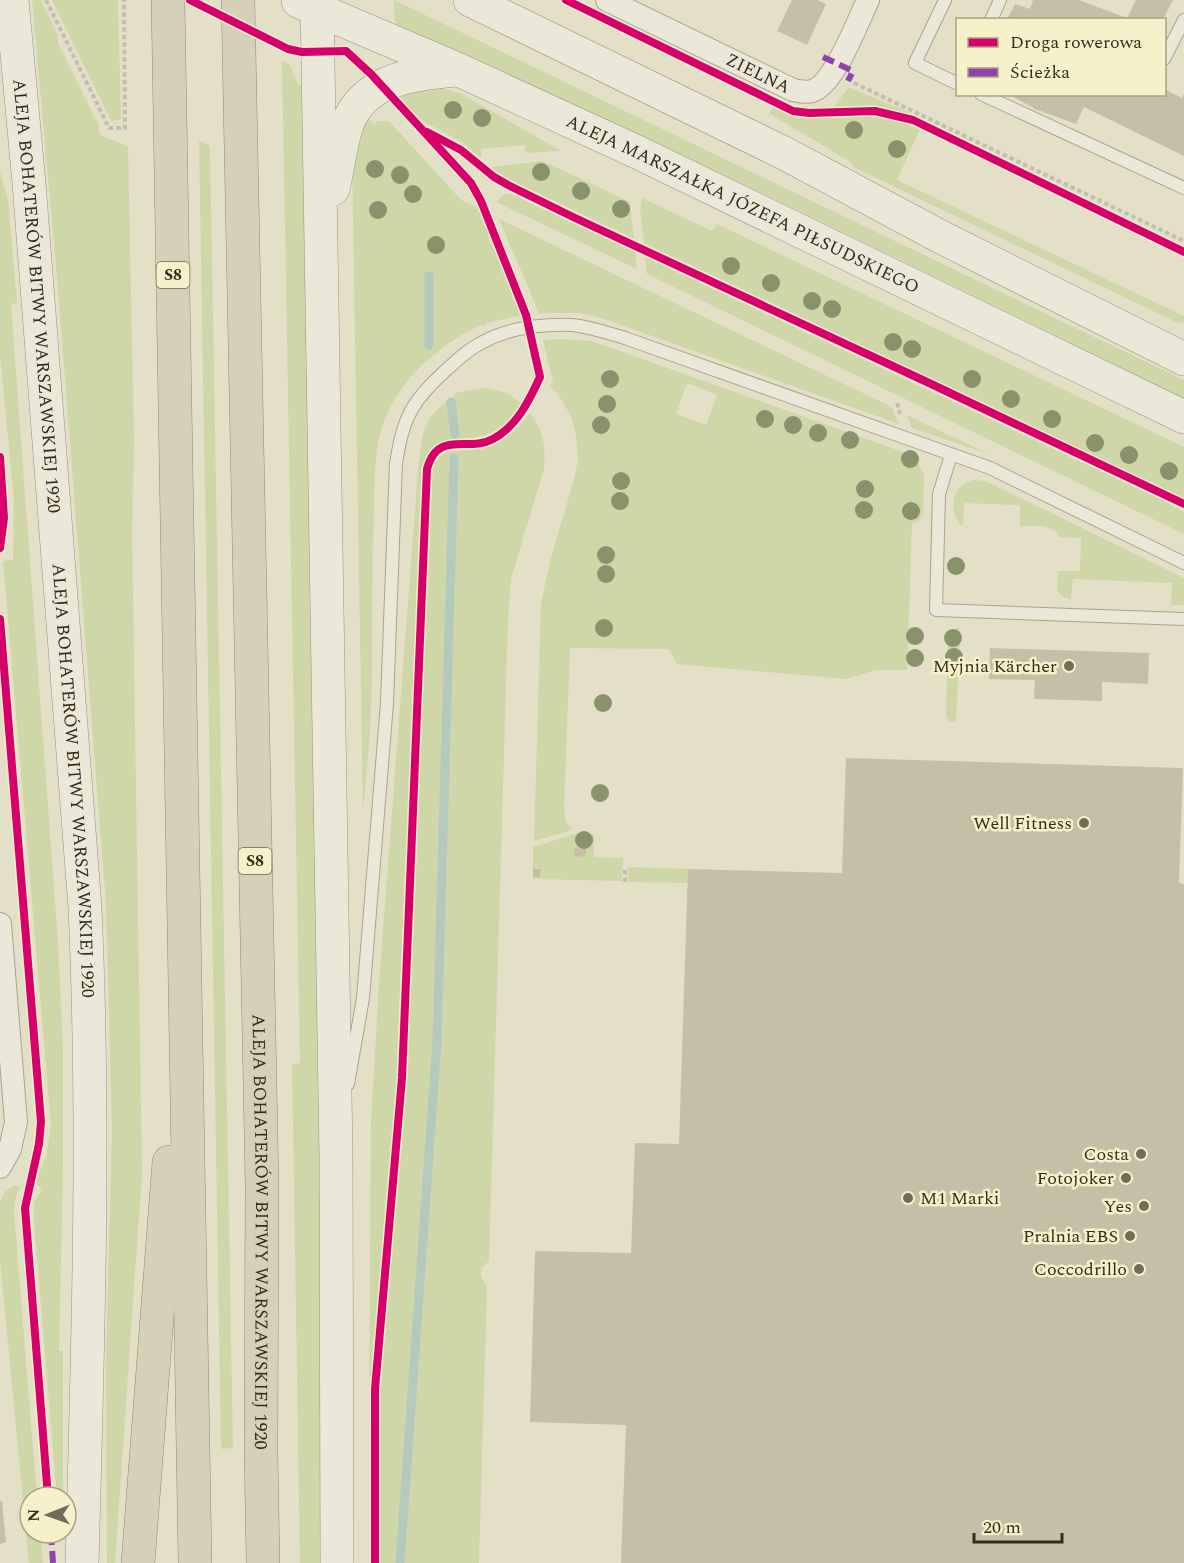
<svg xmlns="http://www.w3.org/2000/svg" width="1184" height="1563" font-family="Spectral,serif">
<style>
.green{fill:#cfd6a8;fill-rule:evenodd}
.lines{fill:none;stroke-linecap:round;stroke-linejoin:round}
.stream{stroke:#b4cabf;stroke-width:9}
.building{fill:#c7bea8}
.service-casing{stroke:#a8a391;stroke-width:14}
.minor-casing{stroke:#a8a391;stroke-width:24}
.secondary-casing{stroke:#989281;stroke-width:34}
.motorway-casing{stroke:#8d8878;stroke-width:34}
.path{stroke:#c3bfb0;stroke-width:4;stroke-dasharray:4.5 3;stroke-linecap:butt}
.service{stroke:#ebe8d9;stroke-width:12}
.minor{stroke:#ebe8d9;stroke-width:22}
.secondary{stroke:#ebe8d9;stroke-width:33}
.motorway{stroke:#d6d0b8;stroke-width:33}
.quiet{stroke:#8e44ad;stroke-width:6;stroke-dasharray:12 6;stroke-linecap:butt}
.cycleway-casing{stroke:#f7f1cb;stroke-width:11}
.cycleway{stroke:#d6006c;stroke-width:8}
.tree{fill:#89926b}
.poi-dot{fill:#736b57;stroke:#f7f1cb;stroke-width:2}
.labels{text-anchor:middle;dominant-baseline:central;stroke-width:5;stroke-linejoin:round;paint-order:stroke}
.shield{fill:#f7f1cb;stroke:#70674f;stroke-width:1.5}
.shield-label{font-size:16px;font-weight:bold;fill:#362c1a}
.street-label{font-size:18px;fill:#362c1a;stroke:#f7f1cb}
.poi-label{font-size:18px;fill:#362c1a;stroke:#f7f1cb;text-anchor:end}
</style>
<rect width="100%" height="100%" fill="#e4e0c7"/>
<!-- green -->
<g class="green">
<path d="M32 0H41L58 36V43L99 126 98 130 102 136 128 146 134 442 132 530 142 1173 115 1563H107L106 1359 112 1130 106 905 57 277Z"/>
<path d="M52 0H118L121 119 111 121Z"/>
<path d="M394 0 1184 380V398C922 271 662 141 395 25Z"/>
<path d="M282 61 289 64 299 86 303 85 320 1168 321 1563H300L292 1064 300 1063Z"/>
<path d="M430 85 460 93 561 151 526 153 524 145 481 149V158L462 142 417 118 393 93Z"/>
<path d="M849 87C871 97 893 105 914 115L881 107 833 108Z"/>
<path d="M773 107 797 118 873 116 896 119 920 129 897 180 1184 316V323L1176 322 853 167 852 163 770 114Z"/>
<path d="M367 117 374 125 378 121H389L461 200 478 208 522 315 487 323 482 327 481 325C440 344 403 376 385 419 374 446 375 479 374 508 372 563 372 617 372 672 372 719 367 766 363 813L352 159Z"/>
<path d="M199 140 210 146 233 1448 221 1449Z"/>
<path d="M543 161 630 202 634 239 508 179 491 167Z"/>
<path d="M0 171 8 200 17 303 11 304 58 942 63 1049V1168L59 1351H63V1497H57L34 1222V1203L42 1189 35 1183 46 1157 51 1125 3 561 13 560 14 501 0 354Z"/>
<path d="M505 194H511L635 252 637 269 496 202Z"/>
<path d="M642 198 712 231 717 224 1184 447V498L644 243 640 209Z"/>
<path d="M499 219 892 407 899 424 601 318 579 313H539Z"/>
<path d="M645 257 1162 500 1184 512V534L647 274Z"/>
<path d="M559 339 591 341 603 345 906 453 918 463 924 475 923 514 919 520 912 524 907 670H876L846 679 677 664 669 649 570 648 564 807 566 821 572 830 534 841 541 604 550 561 575 476 578 459 576 436 571 416 558 394 550 386 553 381 543 340ZM687 383 717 395 706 425 676 414Z"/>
<path d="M486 388 508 393 521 404C513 416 504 427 490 433 461 446 431 427 423 473L395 1105 369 1426 371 1123 379 982 418 471C423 434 420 418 455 396V393Z"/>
<path d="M530 413C543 430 546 447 544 469L511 579 508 619 489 1261 481 1268V1277L487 1286 479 1563H380V1387L404 1107 432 469C444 441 467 455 490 446 508 440 518 426 530 413Z"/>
<path d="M907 415 989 454 912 428Z"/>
<path d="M973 480 986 481 1184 578V605H1171L1172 583 1073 579 1071 600 1061 596 1057 589 1058 571H1080L1081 538 1059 537C1053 522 1033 527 1020 526V505L964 503 963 525H960C948 508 952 486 973 480Z"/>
<path d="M958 627 960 629 956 722H950L946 716 948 643 952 632Z"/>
<path d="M578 833 594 835V857L623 858 622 881 533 879V847Z"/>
<path d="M628 867 688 869V883L628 882Z"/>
<path d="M14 1185 20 1187 15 1200 14 1212 37 1497H30V1533H40L43 1563H29L0 1260V1202L5 1192Z"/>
</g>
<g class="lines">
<!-- stream -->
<g class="stream">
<path d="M429 345V276"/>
<path d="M451 402 455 435"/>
<path d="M400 1563 437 1041 454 458"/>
</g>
</g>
<!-- building -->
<g class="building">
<path d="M792 0H817L826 4 807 45 777 31Z"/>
<path d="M1033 0H1079L1127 18 1136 0H1173L1163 20H1007L1015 4 1030 9Z"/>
<path d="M1164 89 1182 98 1184 93V156L1084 107 1076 124 1035 109 1008 94H1164Z"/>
<path d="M990 648 1149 653 1148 684 1102 682V701L1034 699 1035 680 989 679Z"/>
<path d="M846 758 1183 768 1179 883 1184 884V1563H621L626 1425 530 1422 535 1251 631 1253 635 1143 679 1144 688 869 842 873Z"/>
<path d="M575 848 586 849 585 857 574 856Z"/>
<path d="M533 869H541L540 877H533Z"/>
<path d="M0 1501H2L6 1542 0 1544Z"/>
</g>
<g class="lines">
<defs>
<g id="service">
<path d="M945 0 915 63 958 84"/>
<path d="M991 20 1000 0"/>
<path d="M1164 59 1184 20"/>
<path d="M981 94 1184 188"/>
<path d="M951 455 939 494 936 610 1184 619"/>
<path d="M348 1084 363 998 387 703 396 463C399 446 402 427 411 411 419 396 431 384 443 373 455 362 468 349 483 342 509 328 543 324 572 325 591 327 608 333 625 338L990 468 1184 563"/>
</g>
<g id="minor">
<path id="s1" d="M607 0 793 90C799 91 806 93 812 91 834 85 858 21 868 0"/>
<path d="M0 924 16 1122 10 1149 0 1167"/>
</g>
<g id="secondary">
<path id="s2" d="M12 0 29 183 85 908C95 1126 88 1344 82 1563"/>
<path d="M317 0 336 1156 337 1563"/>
<path d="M470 0 784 153 941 237 1184 359"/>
<path id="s3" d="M298 1 459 70 637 152 1184 417"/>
<path d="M333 189C338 169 340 145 347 125 364 78 414 74 457 70"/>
</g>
<g id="motorway">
<path d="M168 0 195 1563"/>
<path id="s4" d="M238 0 262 1184 261 1451 263 1563"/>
<path d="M138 1563 169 1162"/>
</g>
</defs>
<!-- service casing -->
<use href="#service" class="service-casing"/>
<!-- minor casing -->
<use href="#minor" class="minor-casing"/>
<!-- secondary casing -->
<use href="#secondary" class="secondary-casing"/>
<!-- motorway casing -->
<use href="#motorway" class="motorway-casing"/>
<!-- path -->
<g class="path">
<path d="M46 0 109 128H125L124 0"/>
<path d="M854 83 1184 241"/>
<path d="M897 403 900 414"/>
<path d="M625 882V867"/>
</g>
<!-- service -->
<use href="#service" class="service"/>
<!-- minor -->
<use href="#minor" class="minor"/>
<!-- secondary -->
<use href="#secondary" class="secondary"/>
<!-- motorway -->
<use href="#motorway" class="motorway"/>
<!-- quiet -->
<g class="quiet">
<path d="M823 57 853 71 848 81"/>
<path d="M51 1533 53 1563"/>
</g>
<defs>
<g id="cycleway">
<path d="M190 0 288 49 302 52 346 51 371 74 471 183 481 201 526 315 540 377C529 401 517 426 493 439 468 453 438 429 427 469L402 1078 375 1389V1563"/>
<path d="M566 0 793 111 809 113 875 111 913 120 1184 252"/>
<path d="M427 132 461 150 494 177 508 185 573 217 927 382 1184 504"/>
<path d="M0 457 4 518 0 548"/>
<path d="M0 619 41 1122 39 1144 25 1208 48 1497"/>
</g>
</defs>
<!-- cycleway casing -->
<use href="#cycleway" class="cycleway-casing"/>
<!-- cycleway -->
<use href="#cycleway" class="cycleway"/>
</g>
<!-- trees -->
<g class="tree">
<circle cx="453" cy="110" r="9"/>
<circle cx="482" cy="118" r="9"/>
<circle cx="854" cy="130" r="9"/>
<circle cx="897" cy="149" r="9"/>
<circle cx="375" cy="169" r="9"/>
<circle cx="541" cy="172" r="9"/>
<circle cx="400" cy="175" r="9"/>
<circle cx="581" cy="191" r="9"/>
<circle cx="413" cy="194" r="9"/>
<circle cx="621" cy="209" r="9"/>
<circle cx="378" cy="210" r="9"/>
<circle cx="436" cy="245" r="9"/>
<circle cx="731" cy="266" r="9"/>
<circle cx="771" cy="283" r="9"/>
<circle cx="812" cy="301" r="9"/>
<circle cx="832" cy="309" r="9"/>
<circle cx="893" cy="342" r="9"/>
<circle cx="912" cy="349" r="9"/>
<circle cx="610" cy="379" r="9"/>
<circle cx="972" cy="379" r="9"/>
<circle cx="1011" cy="399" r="9"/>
<circle cx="607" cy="404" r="9"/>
<circle cx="765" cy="419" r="9"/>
<circle cx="1052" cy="419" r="9"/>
<circle cx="601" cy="425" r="9"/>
<circle cx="793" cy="425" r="9"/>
<circle cx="818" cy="433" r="9"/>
<circle cx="850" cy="440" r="9"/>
<circle cx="1095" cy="443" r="9"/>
<circle cx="1129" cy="455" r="9"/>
<circle cx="910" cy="459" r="9"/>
<circle cx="1169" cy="471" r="9"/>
<circle cx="621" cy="481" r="9"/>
<circle cx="865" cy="489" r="9"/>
<circle cx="620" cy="501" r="9"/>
<circle cx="864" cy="510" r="9"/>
<circle cx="911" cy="511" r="9"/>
<circle cx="606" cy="555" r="9"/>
<circle cx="956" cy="566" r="9"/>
<circle cx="606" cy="574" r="9"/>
<circle cx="604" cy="628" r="9"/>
<circle cx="915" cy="636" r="9"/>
<circle cx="953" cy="638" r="9"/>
<circle cx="954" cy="657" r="9"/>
<circle cx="915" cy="658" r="9"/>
<circle cx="603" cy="703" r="9"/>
<circle cx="600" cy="793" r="9"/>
<circle cx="584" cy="840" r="9"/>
</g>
<!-- markers -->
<g class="poi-dot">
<circle cx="1069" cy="666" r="6"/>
<circle cx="1084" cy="823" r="6"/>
<circle cx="1141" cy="1154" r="6"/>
<circle cx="1126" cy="1178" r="6"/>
<circle cx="908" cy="1198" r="6"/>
<circle cx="1144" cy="1206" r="6"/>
<circle cx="1130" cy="1236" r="6"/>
<circle cx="1139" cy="1269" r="6"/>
</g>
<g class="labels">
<!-- shield labels -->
<g class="shield">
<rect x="156.5" y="262" width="33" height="26" rx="4.5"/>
<rect x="238.5" y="848" width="33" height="26" rx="4.5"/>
</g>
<g class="shield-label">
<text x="173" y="275">S8</text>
<text x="255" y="861">S8</text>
</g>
<!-- street labels -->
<g class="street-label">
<text stroke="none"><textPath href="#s1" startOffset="168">ZIELNA</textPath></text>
<text stroke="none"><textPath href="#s3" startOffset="489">ALEJA MARSZAŁKA JÓZEFA PIŁSUDSKIEGO</textPath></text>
<text stroke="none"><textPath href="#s2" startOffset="297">ALEJA BOHATERÓW BITWY WARSZAWSKIEJ 1920</textPath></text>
<text stroke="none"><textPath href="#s2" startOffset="783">ALEJA BOHATERÓW BITWY WARSZAWSKIEJ 1920</textPath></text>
<text stroke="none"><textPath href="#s4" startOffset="1232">ALEJA BOHATERÓW BITWY WARSZAWSKIEJ 1920</textPath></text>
</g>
<!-- poi labels -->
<g class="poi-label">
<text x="1057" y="666">Myjnia Kärcher</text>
<text x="1072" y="823">Well Fitness</text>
<text x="1129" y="1154">Costa</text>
<text x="1114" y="1178">Fotojoker</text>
<text x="920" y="1198" text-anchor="start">M1 Marki</text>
<text x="1132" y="1206">Yes</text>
<text x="1118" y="1236">Pralnia EBS</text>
<text x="1127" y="1269">Coccodrillo</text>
</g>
</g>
<!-- legend -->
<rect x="956" y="18" width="210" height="78" fill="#f7f1cb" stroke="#aaa284" stroke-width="1.5"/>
<rect x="968" y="38" width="30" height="9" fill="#d6006c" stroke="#aaa284" stroke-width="1.5"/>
<text x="1010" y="48" font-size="18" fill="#362c1a">Droga rowerowa</text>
<rect x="968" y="68" width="30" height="9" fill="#8e44ad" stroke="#aaa284" stroke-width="1.5"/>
<text x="1010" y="78" font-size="18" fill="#362c1a">Ścieżka</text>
<!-- north arrow -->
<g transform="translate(48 1515) rotate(269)"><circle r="28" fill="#f7f1cb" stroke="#aaa284" stroke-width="1.5"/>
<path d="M0-4.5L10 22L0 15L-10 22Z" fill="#736b57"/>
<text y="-9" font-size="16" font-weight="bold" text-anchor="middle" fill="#362c1a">N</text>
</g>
<!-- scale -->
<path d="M974 1533v9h88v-9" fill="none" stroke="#362c1a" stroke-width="3"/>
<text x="983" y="1533" font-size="18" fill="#362c1a" stroke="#f7f1cb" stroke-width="4.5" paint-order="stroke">20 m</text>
</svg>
